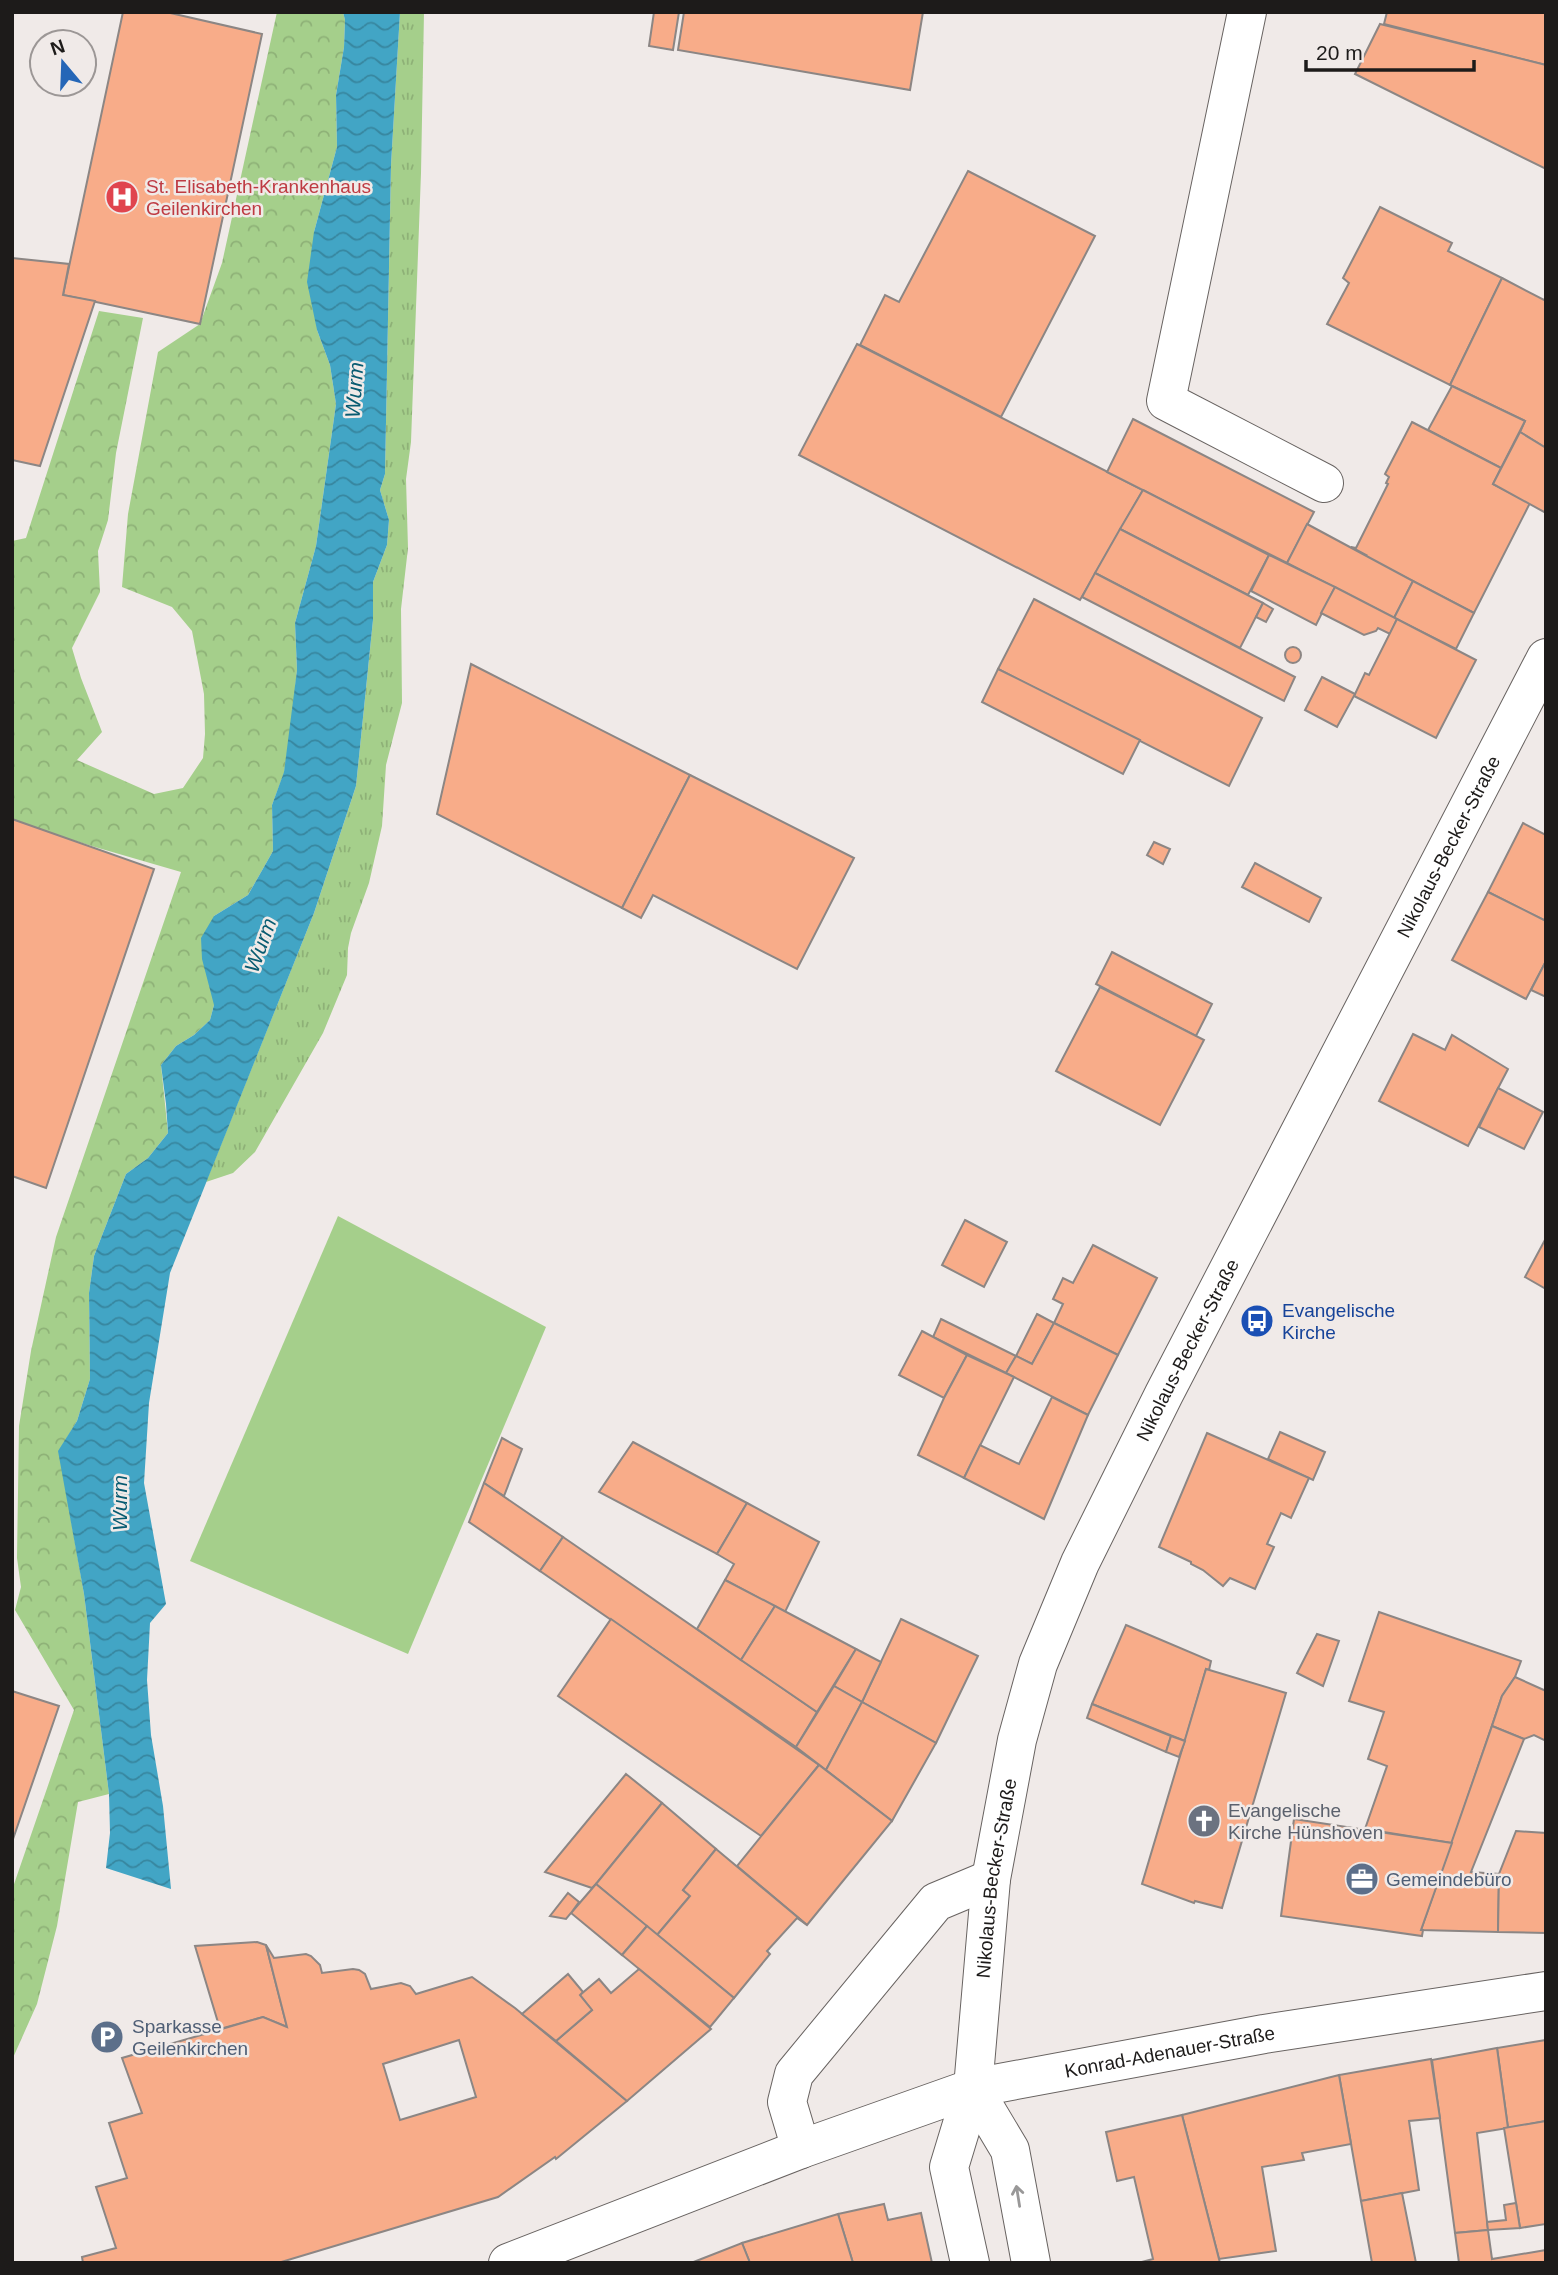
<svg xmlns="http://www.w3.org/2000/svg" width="1558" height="2275" font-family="Arial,sans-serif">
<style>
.grass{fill:url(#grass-tufts)}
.forest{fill:url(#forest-crowns)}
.pitch{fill:#a5cf8b}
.water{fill:url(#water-waves)}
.building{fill:#f8ac89;stroke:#8c8684;stroke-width:2;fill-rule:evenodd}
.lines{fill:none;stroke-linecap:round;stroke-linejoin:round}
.minor-casing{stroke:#686361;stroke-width:40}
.major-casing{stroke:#686361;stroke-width:40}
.minor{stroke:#fff;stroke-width:38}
.major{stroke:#fff;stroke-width:38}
.oneway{stroke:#999898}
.labels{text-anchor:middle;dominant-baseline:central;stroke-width:5;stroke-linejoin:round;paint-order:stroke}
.health-label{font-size:19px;fill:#be3a42;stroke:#f0eae8;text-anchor:start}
.street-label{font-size:19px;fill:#1d1b1a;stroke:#f0eae8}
.transit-label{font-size:19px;fill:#164399;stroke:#f0eae8;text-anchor:start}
.worship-label{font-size:19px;fill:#5b616d;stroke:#f0eae8;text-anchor:start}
.service-label{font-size:19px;fill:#4e5e75;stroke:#f0eae8;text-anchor:start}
.water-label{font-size:21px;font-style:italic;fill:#075b71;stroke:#f0eae8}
</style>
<defs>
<pattern id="grass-tufts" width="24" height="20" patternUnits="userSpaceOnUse" patternTransform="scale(1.75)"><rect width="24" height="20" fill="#a5cf8b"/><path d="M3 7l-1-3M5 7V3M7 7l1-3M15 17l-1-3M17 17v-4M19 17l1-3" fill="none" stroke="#8eb177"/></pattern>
<pattern id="forest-crowns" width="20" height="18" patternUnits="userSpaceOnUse" patternTransform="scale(1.75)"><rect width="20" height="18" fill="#a5cf8b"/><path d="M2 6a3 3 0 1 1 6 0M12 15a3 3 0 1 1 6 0" fill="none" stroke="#8eb177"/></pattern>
<pattern id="water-waves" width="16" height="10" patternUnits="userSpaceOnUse" patternTransform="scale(1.75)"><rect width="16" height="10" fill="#42a5c5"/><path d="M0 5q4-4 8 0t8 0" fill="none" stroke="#37869f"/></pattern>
</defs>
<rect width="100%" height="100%" fill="#f0eae8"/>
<!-- grass -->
<path class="grass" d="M400 12H424L421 173 411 442 406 479 408 548 401 609 402 703 386 765 382 826 369 883 351 933 348 948 347 975 323 1033 255 1152 233 1173 206 1182 314 913 356 786 373 620V582L387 545 389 520 380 490 385 474 391 165Z"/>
<!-- forest -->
<path class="forest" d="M277 12H343L345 20 344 47 336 95 337 147 314 232 317 330 330 365 336 404 316 546 295 623 297 670 291 728 284 773 272 805 273 851 248 895 214 916V1005L210 1020 194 1035 176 1046 161 1065 168 1133 148 1158 126 1174 94 1256 89 1293 90 1379 77 1421 59 1451 84 1594 109 1794 78 1802 57 1926 37 2004 12 2060V1890L74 1710 15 1610 21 1587 17 1558 19 1426 31 1351 56 1237 181 872 95 847 12 821V541L26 538 99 311 143 318 116 453 108 520 98 551 100 592 72 648 81 678 102 732 77 760 154 794 183 788 203 758 205 734 204 694 192 631 172 607 122 587 128 514 158 352 200 324 222 263Z"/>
<!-- pitch -->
<path class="pitch" d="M338 1216 546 1327 408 1654 190 1561Z"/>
<!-- water -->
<path class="water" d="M343 12H400L391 165 385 474 380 490 389 520 387 545 373 582V620L356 786 314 913 170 1273 149 1403 144 1483 166 1604 150 1623 147 1680 151 1735 163 1806 171 1889 106 1868 110 1833 109 1794 84 1594 58 1451 77 1421 90 1379 89 1293 94 1256 126 1174 148 1158 168 1133 166 1104 161 1065 176 1046 194 1035 210 1020 214 1005 202 959 201 938 214 916 248 895 273 851 272 805 284 772 297 670 295 623 316 546 336 404 330 365 317 330 307 282 314 232 337 147 336 95 344 47 345 20Z"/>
<!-- building -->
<g class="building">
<path d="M123 12H166L262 34 200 324 63 295Z"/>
<path d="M654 12H679L673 50 649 46Z"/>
<path d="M684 12H923L910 90 678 50Z"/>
<path d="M1387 12H1546V65L1384 24Z"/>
<path d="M1380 24 1546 65V169L1355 74Z"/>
<path d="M968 171 1095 236 1001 417 860 345 885 295 899 302Z"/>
<path d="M1380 207 1452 243 1448 251 1502 278 1450 385 1327 324 1349 283 1343 278Z"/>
<path d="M12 258 69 264 63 295 95 301 40 466 12 460Z"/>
<path d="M1502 278 1544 300 1546 297V448L1520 432 1525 421 1450 385Z"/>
<path d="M857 344 1143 490 1080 600 799 455Z"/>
<path d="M1452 386 1525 421 1501 468 1428 430Z"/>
<path d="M1133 419 1314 512 1287 563 1107 472Z"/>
<path d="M1412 422 1501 468 1493 484 1530 503 1474 613 1364 556 1366 555 1351 547 1356 548 1388 484 1386 483 1389 477 1385 474Z"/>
<path d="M1520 432 1546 448V513L1493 484Z"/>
<path d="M1143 490 1269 555 1248 595 1120 529Z"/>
<path d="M1307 524 1413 581 1394 618 1287 563Z"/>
<path d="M1120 529 1263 603 1240 648 1095 573Z"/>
<path d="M1269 555 1335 587 1316 625 1251 591Z"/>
<path d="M1095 573 1295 677 1284 701 1082 597Z"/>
<path d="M1413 581 1474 613 1456 649 1394 618Z"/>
<path d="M1335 587 1397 619 1390 634 1378 628 1376 631 1364 635 1321 613Z"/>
<path d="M1034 599 1262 718 1229 786 998 669Z"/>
<path d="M1263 603 1273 609 1266 622 1256 617Z"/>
<path d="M1397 619 1476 660 1436 738 1354 696 1365 673 1369 675Z"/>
<circle cx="1293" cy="655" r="8"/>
<path d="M471 664 690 775 622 908 437 814Z"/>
<path d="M998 669 1140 740 1123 774 982 702Z"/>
<path d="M1322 677 1355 694 1337 727 1305 710Z"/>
<path d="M690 775 854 858 797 969 653 895 641 918 622 908Z"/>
<path d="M12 819 154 869 46 1188 12 1176Z"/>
<path d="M1523 823 1546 835V921L1488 892Z"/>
<path d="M1154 842 1170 849 1163 864 1147 855Z"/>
<path d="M1255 863 1321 898 1309 922 1242 887Z"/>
<path d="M1488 892 1546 921V961L1526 999 1452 960Z"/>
<path d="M1112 952 1212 1004 1196 1036 1096 984Z"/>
<path d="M1546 961V997L1531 990Z"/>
<path d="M1100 987 1204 1040 1160 1125 1056 1071Z"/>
<path d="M1413 1034 1445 1050 1452 1035 1508 1069 1468 1146 1379 1101Z"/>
<path d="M1498 1088 1543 1112 1524 1149 1479 1127Z"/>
<path d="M965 1220 1007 1242 984 1287 942 1265Z"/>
<path d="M1546 1238V1289L1525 1277Z"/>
<path d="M1093 1245 1157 1278 1118 1355 1054 1323 1063 1304 1053 1299 1063 1278 1073 1283Z"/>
<path d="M1037 1314 1054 1323 1032 1364 1016 1356Z"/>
<path d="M941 1319 1016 1356 1006 1373 933 1337Z"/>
<path d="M1054 1323 1118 1355 1088 1415 1006 1373 1016 1356 1032 1364Z"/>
<path d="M922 1331 967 1355 944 1398 899 1375Z"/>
<path d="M967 1355 1014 1377 964 1478 918 1455 944 1398Z"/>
<path d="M1052 1397 1088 1415 1044 1519 964 1478 980 1445 1019 1464Z"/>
<path d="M1280 1432 1325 1452 1313 1480 1268 1459Z"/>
<path d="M1207 1433 1309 1478 1291 1518 1281 1513 1267 1544 1274 1547 1255 1589 1230 1578 1223 1586 1203 1570 1191 1564V1562L1159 1547Z"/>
<path d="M502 1438 522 1449 504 1496 484 1483Z"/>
<path d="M633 1442 747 1503 717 1554 599 1492Z"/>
<path d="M484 1483 563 1537 540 1571 469 1522Z"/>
<path d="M747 1503 819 1542 785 1612 725 1580 734 1564 717 1554Z"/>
<path d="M563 1537 817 1712 796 1747 540 1571Z"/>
<path d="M725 1580 775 1606 741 1660 697 1629Z"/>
<path d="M775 1606 856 1649 817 1712 741 1660Z"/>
<path d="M1379 1612 1521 1661 1515 1677 1502 1696 1452 1843 1365 1829 1387 1766 1368 1759 1384 1712 1349 1701Z"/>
<path d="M611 1619 819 1765 761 1836 558 1696Z"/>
<path d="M901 1619 978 1656 936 1743 862 1702Z"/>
<path d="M1126 1625 1211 1661 1209 1670 1206 1669 1185 1741 1092 1704Z"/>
<path d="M1317 1634 1339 1641 1323 1686 1297 1673Z"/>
<path d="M856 1649 881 1662 862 1702 834 1686Z"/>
<path d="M1206 1669 1286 1693 1222 1908 1195 1901 1194 1903 1142 1884Z"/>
<path d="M1515 1677 1546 1691V1741L1534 1735 1524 1739 1492 1726 1502 1696Z"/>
<path d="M834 1686 862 1702 826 1770 796 1747Z"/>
<path d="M12 1691 59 1706 12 1842Z"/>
<path d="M862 1702 936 1743 892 1821 826 1770Z"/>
<path d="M1092 1704 1171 1736 1166 1752 1087 1718Z"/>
<path d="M1492 1726 1524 1739 1471 1872 1499 1874 1498 1932 1421 1930Z"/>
<path d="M1171 1736 1185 1741 1179 1757 1166 1752Z"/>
<path d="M819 1765 892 1821 807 1925 737 1866Z"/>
<path d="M626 1774 662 1803 596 1884 592 1888 545 1872Z"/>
<path d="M662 1803 716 1849 683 1890 690 1896 657 1935 596 1884Z"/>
<path d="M1294 1819 1452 1843 1421 1930H1423L1422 1936 1281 1916Z"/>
<path d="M1516 1831 1546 1833V1933L1498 1932 1499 1874Z"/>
<path d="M716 1849 807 1925 797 1918 767 1951 770 1954 734 1998 657 1935 690 1896 683 1890Z"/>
<path d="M596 1884 647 1926 622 1955 571 1913Z"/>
<path d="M568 1893 579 1902 571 1913 566 1919 550 1916Z"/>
<path d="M647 1926 734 1998 710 2027 622 1955Z"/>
<path d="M257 1942 266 1945 287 2027 263 2017 220 2029 195 1946Z"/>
<path d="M266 1945 274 1958 306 1954 311 1956 320 1965 322 1973 353 1969 359 1970 365 1974 371 1989 401 1983 410 1986 416 1994 472 1977 515 2008 627 2101 556 2159 555 2157 498 2197 278 2263H83L82 2257 116 2248 96 2187 127 2178 109 2123 142 2113 122 2058 263 2017 287 2027ZM459 2040 476 2097 400 2120 383 2064Z"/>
<path d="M639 1969 711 2029 627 2101 556 2041 592 2010 580 1995 599 1979 611 1993Z"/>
<path d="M568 1974 583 1992 580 1995 592 2010 556 2041 522 2014Z"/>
<path d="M1546 2040V2121L1508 2128 1497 2048Z"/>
<path d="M1497 2048 1508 2128 1477 2133 1488 2230 1455 2233 1432 2060Z"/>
<path d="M1431 2059 1440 2118 1409 2121 1419 2190 1361 2201 1339 2075Z"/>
<path d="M1339 2075 1351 2144 1302 2153 1304 2160 1262 2167 1276 2251 1219 2259 1182 2115Z"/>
<path d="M1182 2115 1220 2263H1138L1153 2259 1134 2177 1117 2181 1106 2132Z"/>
<path d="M1546 2121V2224L1520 2228 1504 2128Z"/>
<path d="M1402 2193 1416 2263H1372L1361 2201Z"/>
<path d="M1516 2203 1520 2228 1488 2230 1487 2222 1506 2220 1504 2205Z"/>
<path d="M884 2204 888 2220 921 2213 932 2263H853L838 2214Z"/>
<path d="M838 2214 853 2263H750L742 2243Z"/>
<path d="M1488 2230 1492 2259 1546 2250V2263H1459L1455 2233Z"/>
<path d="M742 2243 750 2263H691Z"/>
</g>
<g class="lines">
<defs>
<g id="minor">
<path d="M1247 12 1166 401 1324 483"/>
<path d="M801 2149 787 2102 794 2074 936 1902 991 1879"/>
<path d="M508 2263 801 2149 973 2088"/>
</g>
<g id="major">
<path id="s1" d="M973 2088 1264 2034 1546 1991"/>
<path d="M973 2088 1010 2150 1031 2263"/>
<path id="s2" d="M970 2263 949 2167 973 2088 991 1879 1017 1740 1038 1664 1080 1563 1164 1394 1546 658"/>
</g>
</defs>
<!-- minor casing -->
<use href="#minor" class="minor-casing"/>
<!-- major casing -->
<use href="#major" class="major-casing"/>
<!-- minor -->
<use href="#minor" class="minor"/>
<!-- major -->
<use href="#major" class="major"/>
</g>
<!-- one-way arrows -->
<defs><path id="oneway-shaft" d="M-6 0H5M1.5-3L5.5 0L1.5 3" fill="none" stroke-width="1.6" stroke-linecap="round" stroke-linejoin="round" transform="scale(1.75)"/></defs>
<use class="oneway" href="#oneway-shaft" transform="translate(1018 2196) rotate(-99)"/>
<!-- icons -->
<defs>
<symbol id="hospital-disc" viewBox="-11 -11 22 22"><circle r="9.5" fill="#e0444e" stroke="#f0eae8"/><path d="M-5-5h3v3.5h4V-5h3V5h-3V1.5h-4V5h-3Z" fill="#fff"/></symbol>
<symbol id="bus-disc" viewBox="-11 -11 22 22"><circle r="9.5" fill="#1a4fb4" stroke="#f0eae8"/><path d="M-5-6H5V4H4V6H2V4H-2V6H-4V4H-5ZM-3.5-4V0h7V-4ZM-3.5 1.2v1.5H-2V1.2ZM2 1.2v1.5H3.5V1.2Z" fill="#fff"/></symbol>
<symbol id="church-disc" viewBox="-11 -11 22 22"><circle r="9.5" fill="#6b7280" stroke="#f0eae8"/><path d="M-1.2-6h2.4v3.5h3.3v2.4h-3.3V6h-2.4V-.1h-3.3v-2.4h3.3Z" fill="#fff"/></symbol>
<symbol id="office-disc" viewBox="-11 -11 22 22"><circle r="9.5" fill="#5c6f8a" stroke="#f0eae8"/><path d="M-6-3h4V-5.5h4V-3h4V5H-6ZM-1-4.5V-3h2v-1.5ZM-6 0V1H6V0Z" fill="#fff"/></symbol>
<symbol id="parking-disc" viewBox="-11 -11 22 22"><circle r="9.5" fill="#5c6f8a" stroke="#f0eae8"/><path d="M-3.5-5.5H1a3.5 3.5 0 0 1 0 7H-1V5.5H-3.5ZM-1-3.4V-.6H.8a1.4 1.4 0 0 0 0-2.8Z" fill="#fff"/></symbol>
</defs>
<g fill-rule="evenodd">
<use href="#hospital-disc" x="103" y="178" width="38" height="38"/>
<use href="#bus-disc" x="1238" y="1302" width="38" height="38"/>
<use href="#church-disc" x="1185" y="1802" width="38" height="38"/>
<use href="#office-disc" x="1343" y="1860" width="38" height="38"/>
<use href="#parking-disc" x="88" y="2018" width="38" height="38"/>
</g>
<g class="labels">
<!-- health labels -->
<g class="health-label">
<text x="146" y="186">St. Elisabeth-Krankenhaus<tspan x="146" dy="22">Geilenkirchen</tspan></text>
</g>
<!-- street labels -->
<g class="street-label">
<text stroke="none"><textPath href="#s2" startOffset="1526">Nikolaus-Becker-Straße</textPath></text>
<text stroke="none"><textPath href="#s2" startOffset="959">Nikolaus-Becker-Straße</textPath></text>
<text stroke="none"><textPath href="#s2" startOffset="392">Nikolaus-Becker-Straße</textPath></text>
<text stroke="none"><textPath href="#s1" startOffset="200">Konrad-Adenauer-Straße</textPath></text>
</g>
<!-- transit labels -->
<g class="transit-label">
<text x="1282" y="1310">Evangelische<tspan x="1282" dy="22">Kirche</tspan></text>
</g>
<!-- worship labels -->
<g class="worship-label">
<text x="1228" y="1810">Evangelische<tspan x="1228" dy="22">Kirche Hünshoven</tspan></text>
</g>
<!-- service labels -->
<g class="service-label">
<text x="1386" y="1879">Gemeindebüro</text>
<text x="132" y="2026">Sparkasse<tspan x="132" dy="22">Geilenkirchen</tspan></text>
</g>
<!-- water labels -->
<g class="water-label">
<text transform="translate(354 390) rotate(-86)">Wurm</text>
<text transform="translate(260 945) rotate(-70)">Wurm</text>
<text transform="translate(119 1503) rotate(-90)">Wurm</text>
</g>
</g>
<!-- border -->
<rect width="1558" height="2275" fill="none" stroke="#1d1b1a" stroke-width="28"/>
<!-- north arrow -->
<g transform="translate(63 63) rotate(341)"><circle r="33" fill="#f0eae8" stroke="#9c9796" stroke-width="2"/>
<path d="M0-5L12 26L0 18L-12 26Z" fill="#2566b7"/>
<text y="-10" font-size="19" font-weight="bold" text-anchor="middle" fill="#1d1b1a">N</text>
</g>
<!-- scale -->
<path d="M1306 60v10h168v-10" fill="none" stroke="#1d1b1a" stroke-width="3.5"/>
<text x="1316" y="60" font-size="21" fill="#1d1b1a" stroke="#f0eae8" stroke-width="5" paint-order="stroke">20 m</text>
</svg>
